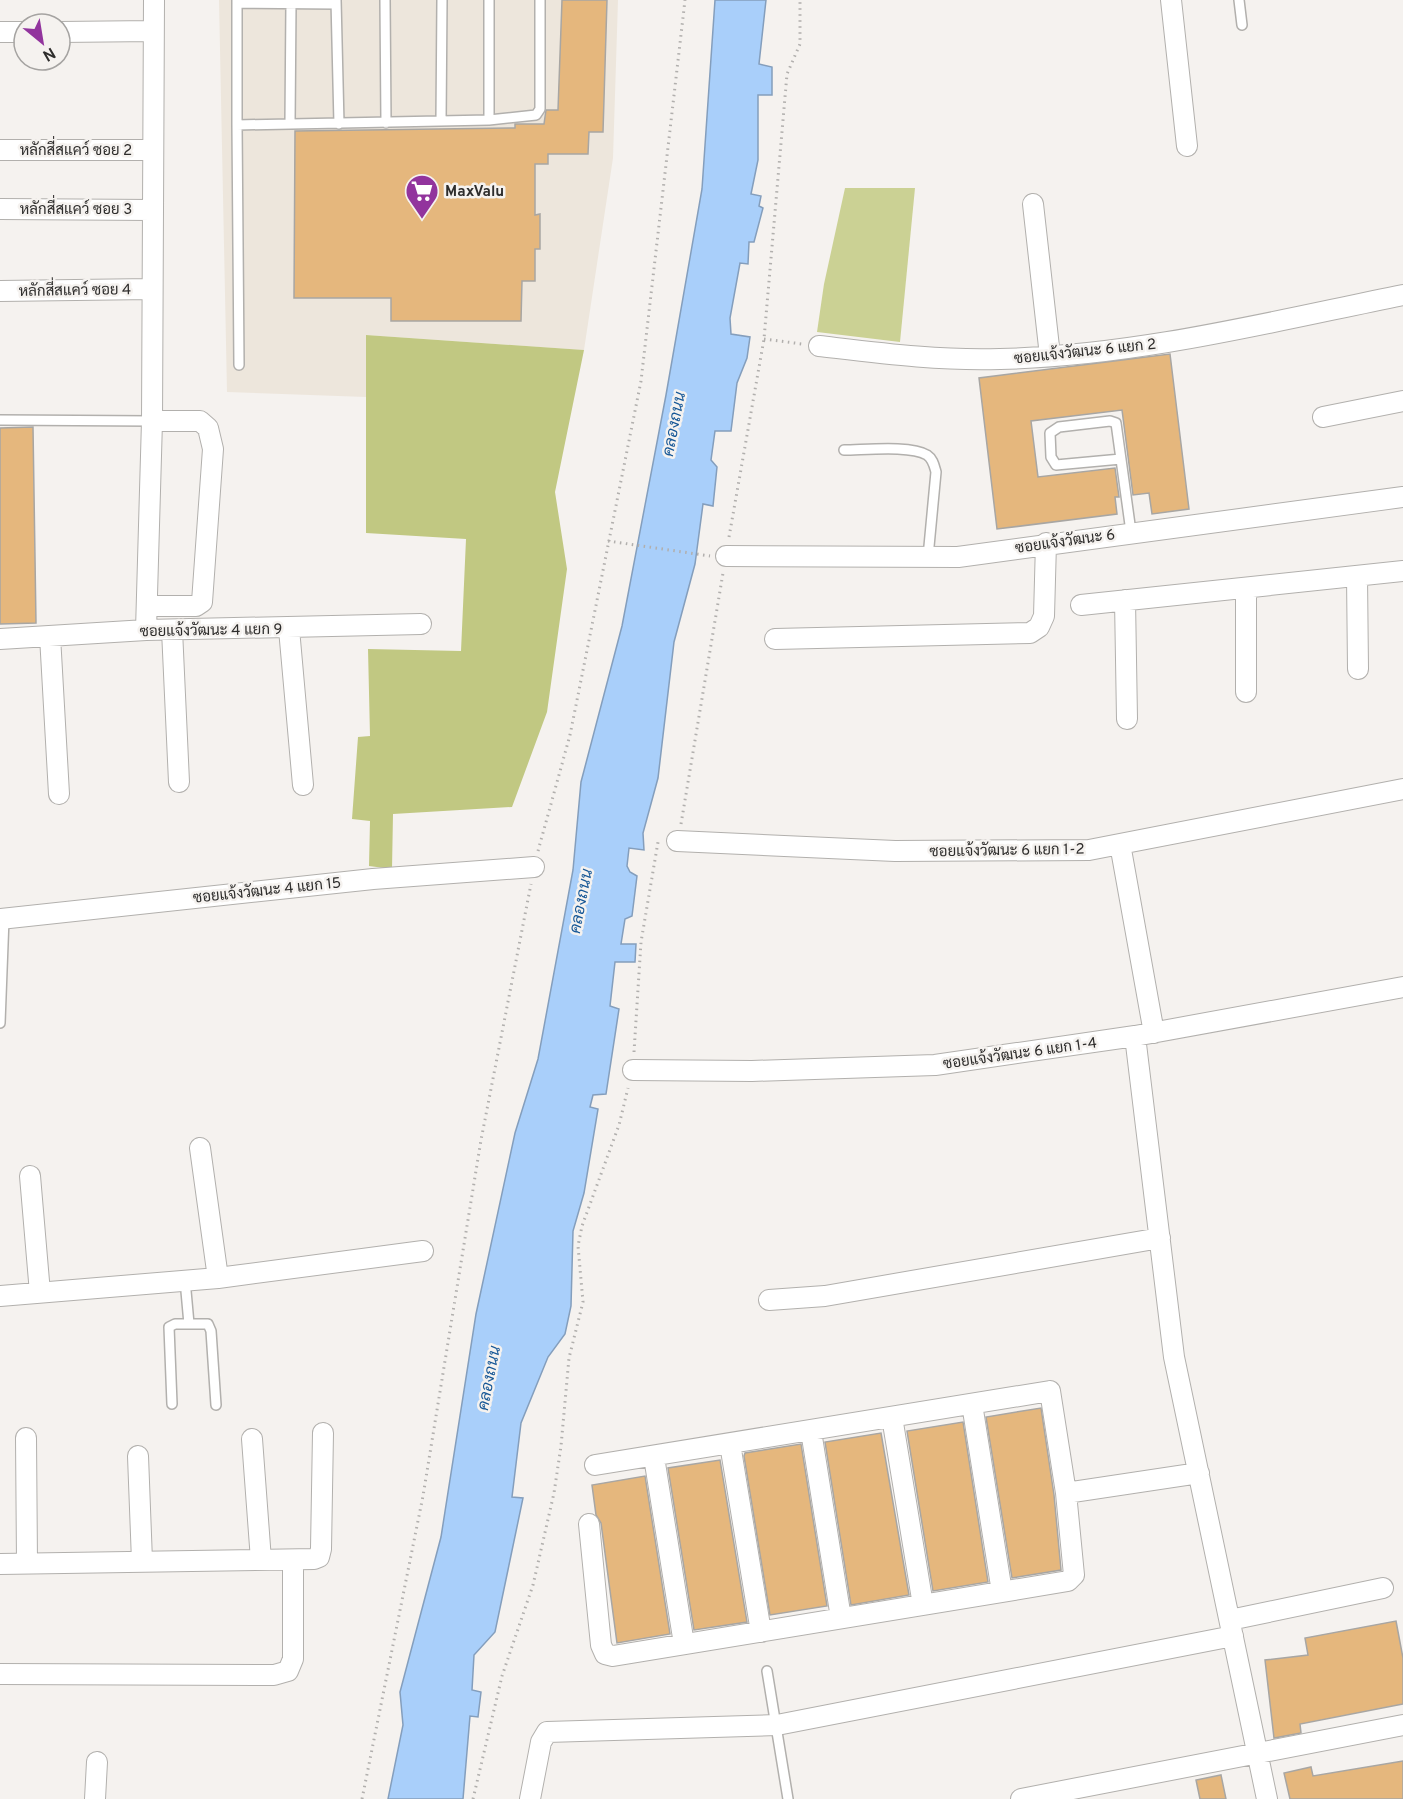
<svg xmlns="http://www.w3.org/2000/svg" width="1403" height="1799" viewBox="0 0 1403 1799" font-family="Overpass,Sarabun,sans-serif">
<rect width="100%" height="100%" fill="#f5f2ef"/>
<path fill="#ede6dc" d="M219 0H618L613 158 584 350 366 335V397L227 392Z"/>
<path fill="#cbd194" d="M845 188H915L900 342 817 332 824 284Z"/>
<path fill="#c1c882" d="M366 335 584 350 555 492 567 569 547 712 512 807 393 814 392 869 369 866 370 821 352 819 358 737 370 736 368 649 461 651 466 539 366 533Z"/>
<path fill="#a9cffa" stroke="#849ebc" stroke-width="1.5" d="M715 0H766L759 64 772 67V95H758V160L751 194 761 196 759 206 763 208 754 242H749L748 264 740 263 730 318 731 334 750 337 747 358 737 383 731 431H715L711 460 717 467 713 506 703 504 695 564 674 642 658 778 643 833 644 850 629 848 627 866 630 872 637 876 632 916 625 919 621 944H636L635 962H615L610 1006 619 1009 606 1094 593 1095 590 1107 598 1109 584 1193 573 1231 571 1306 565 1334 548 1357 521 1423 512 1497 523 1498 495 1632 474 1655 472 1690 481 1692 478 1717 470 1716 463 1799H388L403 1725 400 1692 441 1537 476 1314 515 1133 538 1059 573 870 581 782 622 626 666 395 702 189Z"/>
<path fill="#e5b77d" stroke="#a8a6a3" stroke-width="1.5" d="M562 0H607L603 132H589L588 154H548V164H535V215L540 214V249H535V281H522L521 321H391V298H294L295 131 515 128V124H544L546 110H558Z
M1170 354 1189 509 1152 514 1149 493 1133 495 1122 410 1031 421 1038 477 1115 468 1119 497H1115L1117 514 997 529 979 378Z
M33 427 36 623 0 624V428Z
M1041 1408 1054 1495 1061 1570 1012 1578 986 1417Z
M963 1422 988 1582 933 1591 907 1431Z
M881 1433 909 1595 851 1605 825 1442Z
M801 1444 827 1606 770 1615 744 1456 745 1453Z
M720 1460 747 1622 694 1630 668 1468Z
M645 1476 670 1634 617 1643 601 1523 596 1515 592 1485Z
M1396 1621 1403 1658V1704L1300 1724 1301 1733 1274 1738 1265 1660 1308 1655 1305 1638Z
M1403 1761V1799H1290L1284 1773 1311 1767 1313 1776Z
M1221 1775 1226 1799H1200L1196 1780Z"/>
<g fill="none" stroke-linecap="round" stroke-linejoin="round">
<g stroke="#b2b0ad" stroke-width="12">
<path id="lane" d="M237 0V125L489 120 536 115 540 109V0
M336 0 339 124
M385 0 386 123
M489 0V120
M1239 0 1242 25
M237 3 336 4
M441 121 442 0
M290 123 291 3
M237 125 239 365
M0 420 152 421
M844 450C864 450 911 445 927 455 933 459 934 465 936 472L928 557
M1121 459 1056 465 1051 457 1050 433 1059 427 1110 421 1116 423 1131 532
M0 1023 4 918
M185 1280 189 1324
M172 1404 169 1327 175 1324H208L211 1331 216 1405
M767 1671 788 1799"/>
</g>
<g stroke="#b2b0ad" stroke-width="22">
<path id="street" d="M1171 0 1187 146
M0 32H24
M60 32 153 31
M0 150H152
M1033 204 1050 356
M0 209 152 210
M0 291 151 289
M819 346C879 353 939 361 1000 359 1136 356 1270 322 1403 295
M1323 417 1403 401
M726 556 958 557 1403 497
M1357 576 1358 669
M1246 588V692
M1125 600 1127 719
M1081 605 1403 571
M149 606H196L202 602 213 449 208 428 200 421H152
M289 629 303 785
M146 630 152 421 154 0
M172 630 179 782
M50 636 59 794
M0 639 146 630 421 624
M775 639 1030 633 1039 627 1044 616 1046 543
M677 841 895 851 1089 850 1403 789
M1120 844 1154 1033
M0 919 373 879 534 867
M1135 1036 1174 1357 1267 1799
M633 1070 752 1071 935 1065 1135 1036 1403 987
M200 1148 218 1278
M30 1176 40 1293
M0 1296 218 1278 423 1251
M769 1300 825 1296 1160 1238
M972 1404 1002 1592
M892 1417 923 1605
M811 1431 841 1618
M26 1438 27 1563
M252 1439 261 1560
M730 1444 761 1632
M138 1456 142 1561
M654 1457 684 1644
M1066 1493 1199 1473
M589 1524 601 1645 605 1654 613 1656 1068 1581 1074 1575 1066 1493 1050 1391 595 1465
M0 1564 314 1559 319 1557 321 1549 323 1433
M1230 1620 1383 1588
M0 1674 274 1675 288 1671 293 1659V1560
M95 1799 97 1762
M530 1799 541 1742 547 1732 777 1725 1233 1636
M1021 1799 1403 1725"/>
</g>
<path stroke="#b1afad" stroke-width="3" stroke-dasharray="1.5 4.5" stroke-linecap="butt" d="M764 339 802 344
M729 537 764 339 787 74 800 44V0
M608 541 710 556
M681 824 723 573
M538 851 570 735 641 381 685 0
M634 1052 641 942 658 842
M362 1799 423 1496 481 1140 531 884
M473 1799 502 1676 533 1585 554 1493 561 1446 569 1358 583 1302 578 1246 582 1226 619 1125 628 1088"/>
<use href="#lane" stroke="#fff" stroke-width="9"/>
<use href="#street" stroke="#fff" stroke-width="20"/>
</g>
<defs>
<g id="supermarket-pin" transform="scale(1.725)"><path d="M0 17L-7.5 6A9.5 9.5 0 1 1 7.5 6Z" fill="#92349d" stroke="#f5f2ef"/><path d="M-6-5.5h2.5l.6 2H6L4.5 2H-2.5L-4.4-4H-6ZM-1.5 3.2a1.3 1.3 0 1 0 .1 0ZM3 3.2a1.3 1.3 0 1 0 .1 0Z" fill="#fff"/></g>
</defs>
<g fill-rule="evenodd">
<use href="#supermarket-pin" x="422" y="191"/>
</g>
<g text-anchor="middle" stroke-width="5" stroke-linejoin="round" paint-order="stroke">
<g font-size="15" fill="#2e2d2c" stroke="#f5f2ef">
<text x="76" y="155">หลักสี่สแคว์ ซอย 2</text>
<text x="76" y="214">หลักสี่สแคว์ ซอย 3</text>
<text transform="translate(75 290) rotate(-1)" y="5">หลักสี่สแคว์ ซอย 4</text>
<text transform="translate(1085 351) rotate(-6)" y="5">ซอยแจ้งวัฒนะ 6 แยก 2</text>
<text transform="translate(1065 541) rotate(-8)" y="5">ซอยแจ้งวัฒนะ 6</text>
<text transform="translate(211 630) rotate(-1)" y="5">ซอยแจ้งวัฒนะ 4 แยก 9</text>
<text transform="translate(1007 850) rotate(-1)" y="5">ซอยแจ้งวัฒนะ 6 แยก 1-2</text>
<text transform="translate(267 890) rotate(-6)" y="5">ซอยแจ้งวัฒนะ 4 แยก 15</text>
<text transform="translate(1020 1053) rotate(-8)" y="5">ซอยแจ้งวัฒนะ 6 แยก 1-4</text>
</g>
<g font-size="15" font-weight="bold" fill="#2e2d2c" stroke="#f5f2ef" text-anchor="start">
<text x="445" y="196">MaxValu</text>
</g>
<g font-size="16" font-style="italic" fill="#165796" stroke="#f5f2ef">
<text transform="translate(673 424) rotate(-79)" y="6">คลองถนน</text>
<text transform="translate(580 901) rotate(-79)" y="6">คลองถนน</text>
<text transform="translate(488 1378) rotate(-79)" y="6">คลองถนน</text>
</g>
</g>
<g transform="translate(42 42) rotate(150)"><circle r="28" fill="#f5f2ef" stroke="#a5a3a1" stroke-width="1.5"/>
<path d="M0-4.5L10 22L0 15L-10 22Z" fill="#92349d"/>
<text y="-9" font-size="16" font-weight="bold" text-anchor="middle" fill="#2e2d2c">N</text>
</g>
</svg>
